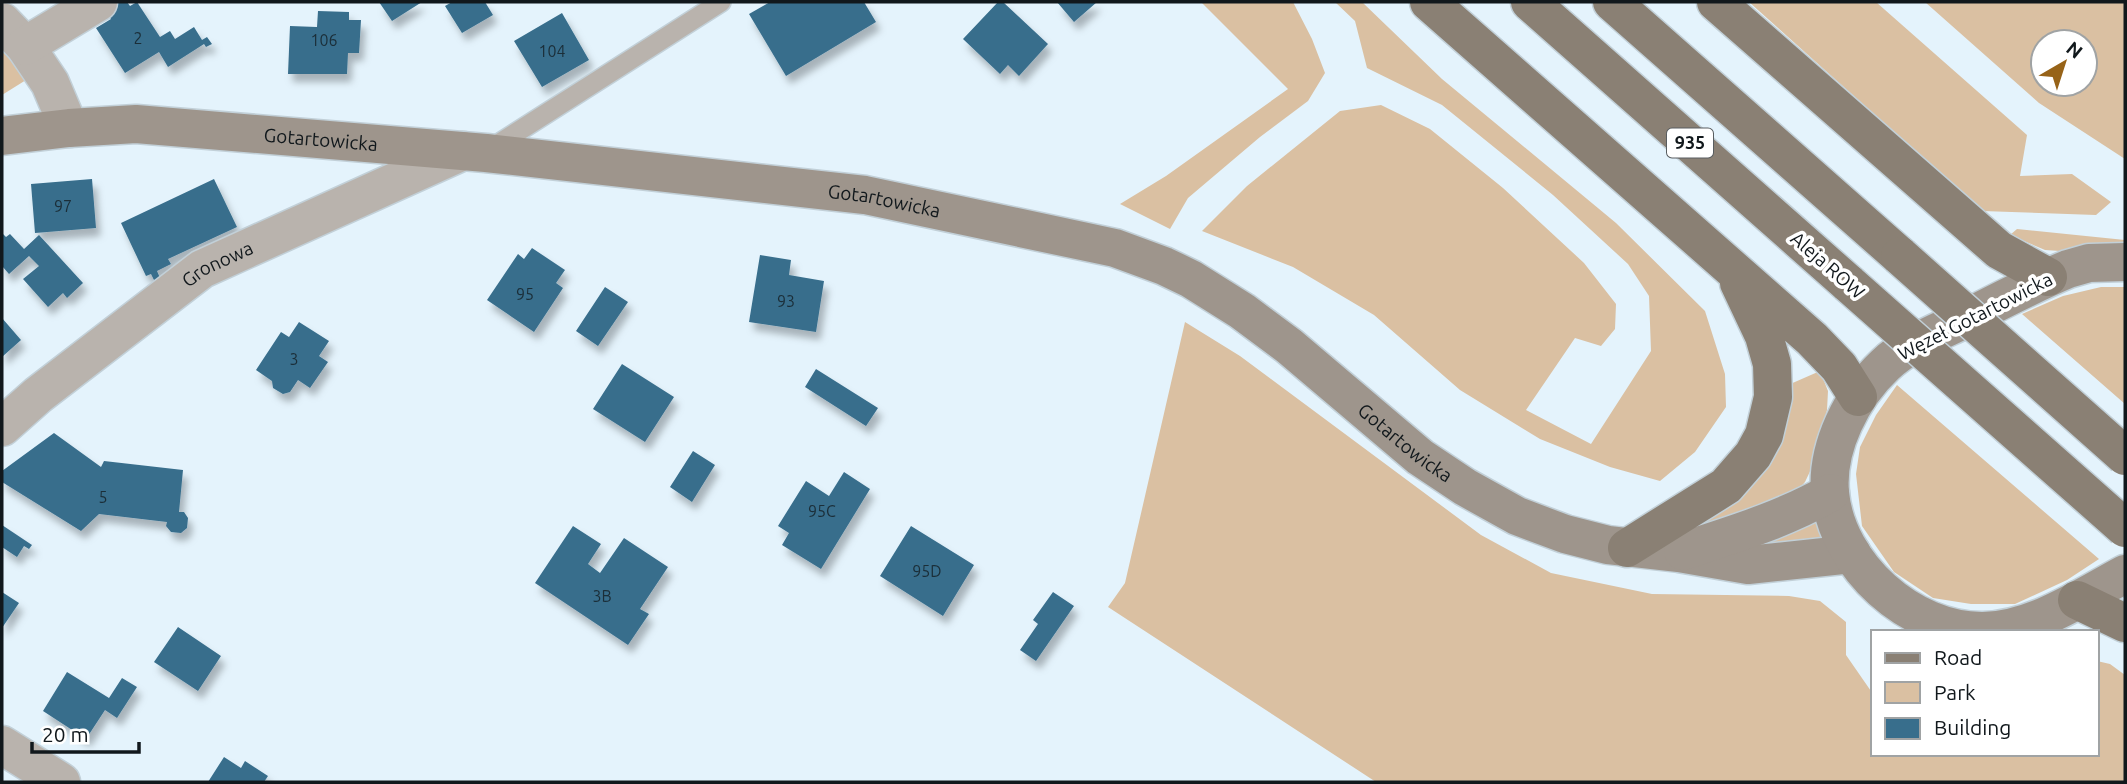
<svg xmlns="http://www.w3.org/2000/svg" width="2127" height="784" viewBox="0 0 2127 784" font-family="Ubuntu,sans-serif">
<defs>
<filter id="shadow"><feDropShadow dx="4.5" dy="8" stdDeviation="3.5" flood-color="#0004"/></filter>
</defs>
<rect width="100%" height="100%" fill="#e4f3fc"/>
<path fill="#dac0a2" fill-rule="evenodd" d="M1201 2H1293L1312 39 1325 73 1308 101 1260 137 1188 198 1170 229 1120 204 1166 176 1288 89Z
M1335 2H1362L1442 79 1616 223 1705 311 1725 374 1726 407 1695 452 1660 481 1610 467 1540 439 1460 390 1374 315 1293 267 1202 231 1247 186 1340 111 1381 105 1430 129 1503 188 1584 263 1616 304 1615 329 1601 346 1575 338 1526 410 1591 444 1651 351 1649 296 1628 264 1553 195 1442 105 1367 68 1355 21Z
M1749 2H1876L2027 135 2020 176 2072 174 2111 202 2096 215 1982 211Z
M1925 2H2125V159L2039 103ZM2085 42V84H2043V42Z
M2 49 26 80 2 95Z
M2017 229 2125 240V243L2083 246 2060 251 2045 250 2010 235Z
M2101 287H2125V404L2022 314 2063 296Z
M1185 322 1240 356 1481 535 1551 573 1652 594 1789 596 1820 601 1846 622V655L1873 694V754H2097V661L2110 664 2125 675V782H1376L1108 607 1125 583Z
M1820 371 1828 391 1827 410 1814 463 1805 482 1787 503 1725 522 1692 524 1788 385Z
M1897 385 2099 559 2067 580 2015 604H1971L1933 598 1894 572 1862 526 1856 474 1860 447 1876 415Z
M1816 521 1823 542 1746 546Z"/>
<path fill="#386e8c" filter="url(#shadow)" d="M119 2H127L130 6 137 2 160 37 170 31 175 39 194 27 202 40 207 37 212 44 206 47 204 44 168 67 159 52 125 73 96 28 111 19 105 10Z
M379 2H422L392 21Z
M452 2H485L493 15 462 33 445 6Z
M770 2H864L876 22 786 76 749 14Z
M998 2H1003L1048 44 1019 76 1008 65 1000 74 963 39Z
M1057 2H1097L1074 22Z
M318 11 349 12V20H361L359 53H348L347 74H288L290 26 317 27Z
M562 13 589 60 542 87 514 41Z
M92 179 96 228 35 233 31 184Z
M214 179 237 227 168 259 171 264 157 271 160 278 154 280 151 274 146 276 121 223Z
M2 233 6 237 10 234 24 249 39 235 83 283 67 298 63 293 48 307 23 279 39 266 29 256 9 274 2 266Z
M532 248 565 270 556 283 563 288 534 332 487 300 518 254 524 259Z
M760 255 791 260 789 275 824 281 816 332 749 322Z
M605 287 628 302 598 346 576 331Z
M2 318 21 340 2 357Z
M299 322 329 341 319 356 328 362 310 388 298 380 290 392 283 394 273 388 272 381 256 370 281 332 289 337Z
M622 364 674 397 645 442 593 409Z
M816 369 878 408 866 426 805 387Z
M54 433 101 467 104 461 183 470 179 512H184L188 518 187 528 181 533 171 532 166 526 167 522 99 514 81 531 2 482V471Z
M693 451 715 465 692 502 670 487Z
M844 472 870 489 821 569 782 545 789 533 778 526 806 481 829 496Z
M2 525 32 545 29 549 24 546 17 557 2 547Z
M573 526 601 544 588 564 600 573 624 538 668 567 640 609 649 614 628 645 535 583Z
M911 526 974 565 943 616 880 576Z
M2 592 19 603 2 628Z
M1053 592 1074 606 1036 661 1020 650 1038 624 1033 620Z
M178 627 221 656 198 691 154 662Z
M67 672 109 698 122 678 137 687 117 718 105 710 86 739 43 711Z
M224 757 241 768 245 761 268 776 264 782H208Z"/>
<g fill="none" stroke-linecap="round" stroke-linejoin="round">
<g stroke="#c2d0d8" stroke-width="22">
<path id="lane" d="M489 150 721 2"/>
</g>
<g stroke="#c2d0d8" stroke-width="41">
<g id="street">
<path d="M2 22 25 46 50 83 69 128"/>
<path d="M25 46 98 2"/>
<path id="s1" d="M2 427 38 395 202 269 463 151"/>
<path d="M2 745 61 782"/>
</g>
</g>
<g stroke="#c2d0d8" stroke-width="41">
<g id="secondary">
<path id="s2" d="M2 136 69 128 136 124 486 153 865 195 1115 248 1164 266 1191 279 1242 311 1289 346 1420 457 1465 487 1517 516 1565 534 1608 545 1679 553 1748 565 1852 554"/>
<path d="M2125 262 2089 263 2068 269C2032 284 1998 302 1963 320 1936 333 1907 344 1885 365 1852 396 1826 447 1830 493 1837 566 1911 632 1983 631 2034 630 2082 597 2125 574"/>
<path d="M1683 551C1735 534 1782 520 1830 493"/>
</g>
</g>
<g stroke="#c2d0d8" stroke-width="41">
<path id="primary" d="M1429 2 1812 339 1839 367 1858 397
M1530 2 1849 284
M1612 2 1900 256
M1716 2 1999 250 2048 277
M1627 548 1726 486 1753 455 1764 435 1773 397 1772 364 1764 336 1739 283
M2077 600 2125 623"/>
</g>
<use href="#lane" stroke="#b9b3ad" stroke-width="19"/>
<use href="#street" stroke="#b9b3ad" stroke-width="38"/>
<use href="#secondary" stroke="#9e958c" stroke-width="38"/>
<use href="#primary" stroke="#8a8074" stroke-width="38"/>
<g stroke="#c2d0d8" stroke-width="41" stroke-linecap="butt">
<path id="primary-bridge" d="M1900 256 2125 456
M1849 284 2125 528"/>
</g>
<use href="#primary-bridge" stroke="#8a8074" stroke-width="38"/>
</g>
<g text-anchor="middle" stroke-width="7" stroke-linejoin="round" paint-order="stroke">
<g font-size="16" fill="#1b2e38">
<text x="138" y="44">2</text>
<text x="324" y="46">106</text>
<text x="552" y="57">104</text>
<text x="63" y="212">97</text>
<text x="525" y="300">95</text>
<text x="786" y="307">93</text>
<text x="294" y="365">3</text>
<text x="103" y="503">5</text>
<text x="822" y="517">95C</text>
<text x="927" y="577">95D</text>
<text x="602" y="602">3B</text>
</g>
<rect fill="#fff" stroke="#585d60" stroke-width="2" x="1667" y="128.5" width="46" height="29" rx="5"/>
<g font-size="18" font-weight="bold" fill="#11181c">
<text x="1690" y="149">935</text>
</g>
<g font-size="19" fill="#11181c" stroke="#fff">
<text dy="7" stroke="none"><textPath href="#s2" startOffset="320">Gotartowicka</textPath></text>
<text dy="7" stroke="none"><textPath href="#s2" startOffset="887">Gotartowicka</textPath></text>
<text transform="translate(1828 265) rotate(41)" y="7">Aleja ROW</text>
<text dy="7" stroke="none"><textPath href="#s1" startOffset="271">Gronowa</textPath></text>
<text transform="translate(1975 316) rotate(-27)" y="7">Węzeł Gotartowicka</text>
<text dy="7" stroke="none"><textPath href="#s2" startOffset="1475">Gotartowicka</textPath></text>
</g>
</g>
<rect width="2127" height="784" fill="none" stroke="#11181c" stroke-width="7"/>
<rect x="1871" y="630" width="228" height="126" fill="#ffffff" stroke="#a0a3a4" stroke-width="2"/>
<rect x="1885" y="653" width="35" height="10" fill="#8a8074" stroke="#a0a3a4" stroke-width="2"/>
<text x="1934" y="665" font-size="21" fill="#11181c">Road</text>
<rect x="1885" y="682" width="35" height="21" fill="#dac0a2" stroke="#a0a3a4" stroke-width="2"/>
<text x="1934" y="700" font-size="21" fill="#11181c">Park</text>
<rect x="1885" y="718" width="35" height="21" fill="#386e8c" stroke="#a0a3a4" stroke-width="2"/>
<text x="1934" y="735" font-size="21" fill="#11181c">Building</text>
<g transform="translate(2064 63) rotate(39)"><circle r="33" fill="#ffffff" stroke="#a0a3a4" stroke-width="2"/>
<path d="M0-5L12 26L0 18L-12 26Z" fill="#976318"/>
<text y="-10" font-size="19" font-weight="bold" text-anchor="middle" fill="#11181c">N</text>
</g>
<path d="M32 742v10h107v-10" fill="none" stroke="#11181c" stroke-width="3.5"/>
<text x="42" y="742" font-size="21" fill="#11181c" stroke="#ffffff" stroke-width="5" paint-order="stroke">20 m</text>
</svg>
